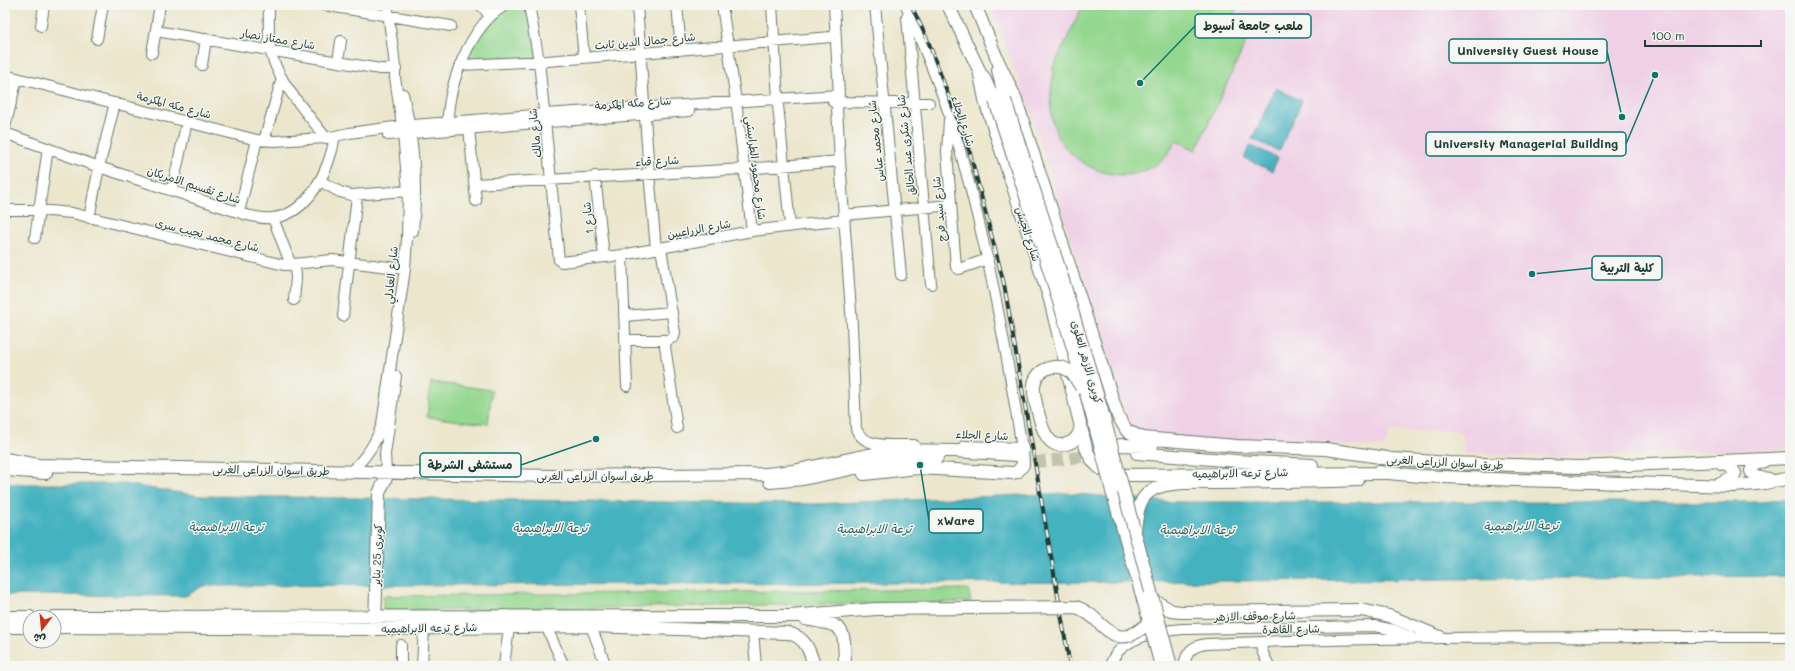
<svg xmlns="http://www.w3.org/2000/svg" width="1795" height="671" viewBox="0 0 1795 671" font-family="Mali,'Playpen Sans Arabic',sans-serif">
<rect width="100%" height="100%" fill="#f6f6f2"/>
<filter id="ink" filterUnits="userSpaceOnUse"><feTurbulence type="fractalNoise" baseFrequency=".025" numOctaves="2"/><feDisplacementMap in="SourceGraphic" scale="8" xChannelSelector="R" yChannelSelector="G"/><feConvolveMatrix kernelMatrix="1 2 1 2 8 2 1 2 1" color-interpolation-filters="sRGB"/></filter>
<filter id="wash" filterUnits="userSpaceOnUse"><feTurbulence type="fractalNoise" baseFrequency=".012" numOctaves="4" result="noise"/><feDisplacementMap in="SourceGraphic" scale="16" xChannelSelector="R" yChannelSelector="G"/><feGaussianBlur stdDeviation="0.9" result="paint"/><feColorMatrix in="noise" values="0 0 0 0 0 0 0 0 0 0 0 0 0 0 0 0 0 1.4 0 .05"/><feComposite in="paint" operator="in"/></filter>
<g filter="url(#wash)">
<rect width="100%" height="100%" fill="#ebe6cc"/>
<path fill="#efd0e6" d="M990 5H1790V449L1539 456 1463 453V437L1458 431H1393L1388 434 1385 447 1315 443 1223 441 1146 435 1130 426 1123 412 1101 334 1028 105Z"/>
<path fill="#94d78f" stroke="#5a8a62" d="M507 5H528L538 60 462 64 471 45Z
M1083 5H1235V12L1229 27 1249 36 1196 150 1176 141C1169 154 1160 164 1146 170 1114 185 1069 164 1056 132 1048 112 1050 92 1054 72L1052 70Z
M431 382 492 390 488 424 427 417Z
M968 589 971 602 383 611V596Z"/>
<path fill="#44b2c0" stroke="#32787a" d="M1276 88 1302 101 1279 151 1252 139Z
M1250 145 1278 158 1272 171 1244 158Z
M5 484H123L201 496 814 504 1067 493 1171 502H1760L1790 499V576L1123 582 203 586 186 596 5 595Z"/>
</g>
<g filter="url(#ink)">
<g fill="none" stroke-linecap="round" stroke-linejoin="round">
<path stroke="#c2c4ae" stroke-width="12" stroke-dasharray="12 6" stroke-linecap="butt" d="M1016 463H1028L1098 455"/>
<g stroke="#667869" stroke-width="12">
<path id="minor" d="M269 5C269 19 268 34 270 49 277 82 306 111 326 138
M323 5 451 26
M481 5 490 16
M529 5 539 61 559 260 561 262 622 255 752 231 844 220
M579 5 584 58
M637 5 649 173 656 249
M677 5 681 50
M722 5 736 102
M772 5 778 99
M834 5 839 95 837 109 840 161 852 325 856 429C865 450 895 444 914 445
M875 5 901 275
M906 5C921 42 938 79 950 117 984 225 1004 336 1022 448L964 446
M907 17 931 284
M41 26 44 5
M156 31 380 69H396
M97 39 103 5
M152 53 160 5
M338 62 341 41
M202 65 206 39
M461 65 547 61 831 37
M5 75 257 140 274 141 326 138 349 133 402 126 545 114 839 95
M403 94C414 140 418 184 413 231
M833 102 929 103
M778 105 790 226
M737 108 752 231
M949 120 947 152 956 267 959 269 988 259
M5 127 17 78
M469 128 476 201
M448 129C445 90 470 24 506 5
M5 133 99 167 247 215C255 217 263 219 272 218 309 215 330 168 335 136
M388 135 689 111
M264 141 282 78
M595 176 604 257
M320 181 340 192 351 195 408 191
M475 184 744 169 840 161
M172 190 187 121
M5 210H38L72 213 284 265 332 260 405 269
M239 212 257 140
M844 215 951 205
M89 218 99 167 115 103
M273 218 291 265
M35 238 48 148
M661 248 675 333 674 337 666 341 665 346 677 428
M622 255 627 386
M294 300 296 278 295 264
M343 316 357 196
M624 316 672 312
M625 340H668
M350 472C365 459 376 443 382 424L405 269 407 238 408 191 403 133 395 77C396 53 388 29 388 5
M386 472 385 454 396 376
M546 626 564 666
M591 626 606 666
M753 632 756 666
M1260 642 1263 653 1269 666
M401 666V645
M422 666 424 629
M504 666 509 627
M1110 666C1118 638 1158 631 1183 629L1375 626 1394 630 1411 637
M1184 666C1186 652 1192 646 1206 644 1400 636 1595 637 1790 637"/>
</g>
<g stroke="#667869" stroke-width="14">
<path id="major" d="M948 5 979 70 986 104 1050 300 1086 448C1092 464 1101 472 1118 475L1385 473
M975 5 998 61 1015 97 1118 416 1127 431 1143 438 1237 446 1326 449 1387 458
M998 70 1005 100
M983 76 995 101
M1036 404C1040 419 1045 454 1069 443 1077 440 1080 433 1081 425
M1102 447 1123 445 1152 446
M1137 453 1236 461 1312 465
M1380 458 1449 463 1580 467 1790 458
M5 459 38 465 552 476 766 474 793 471 868 455 902 450 954 451 1016 455
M1764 461 1754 465 1751 471 1752 473 1756 477 1769 479
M5 470 46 473
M1378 472 1420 476 1516 480 1734 486 1765 483 1790 478
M864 474 917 468 1013 473 1017 472 1023 465 1022 448
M770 482 803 479 894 460 937 458
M1720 484 1733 478 1735 473 1730 466 1721 464
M1112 491 1143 599
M1135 532C1137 515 1137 498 1154 489 1170 481 1202 483 1220 483 1266 482 1312 482 1358 480
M1152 599 1172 611 1181 612 1361 610 1389 616 1440 637
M5 617H30
M54 617 790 616 876 609
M805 619C846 626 844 625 845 666
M375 624 379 493 386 478V472
M5 627H30
M54 627 375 629 591 626 788 633C805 637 810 650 814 666"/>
</g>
<use href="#minor" stroke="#fff" stroke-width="10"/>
<use href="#major" stroke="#fff" stroke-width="12"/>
<g stroke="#1f3d34" stroke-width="4">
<path id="rail" d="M911 5 928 41 970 153 1004 284 1070 666"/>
</g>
<use href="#rail" stroke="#f6f6f2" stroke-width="2.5" stroke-dasharray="8" stroke-linecap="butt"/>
<g stroke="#667869" stroke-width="14" stroke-linecap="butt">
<path id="major-bridge" d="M1005 100 1062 277 1102 411 1171 666
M995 101C1037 230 1079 359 1112 491
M1036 404C1035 398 1033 391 1034 385 1036 370 1054 362 1068 370 1074 374 1077 381 1081 387
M1143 599 1161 666
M876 609 1076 607C1104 615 1112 659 1149 622"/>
</g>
<use href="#major-bridge" stroke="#fff" stroke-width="12"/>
</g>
</g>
<g text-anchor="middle" stroke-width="3" stroke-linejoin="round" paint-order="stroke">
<g font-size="11" fill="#1f3d34" stroke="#f6f6f2">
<text transform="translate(278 39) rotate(10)" y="4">شارع ممتاز نصار</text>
<text transform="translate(645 41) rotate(-5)" y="4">شارع جمال الدين ثابت</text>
<text transform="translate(633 103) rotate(-4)" y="4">شارع مكه المكرمة</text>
<text transform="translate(174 105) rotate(15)" y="4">شارع مكه المكرمة</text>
<text transform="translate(963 121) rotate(72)" y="4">شارع الجلاء</text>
<text transform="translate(535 133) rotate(-96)" y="4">شارع مالك</text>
<text transform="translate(876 141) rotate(-96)" y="4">شارع محمد عباس</text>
<text transform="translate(906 145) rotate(-96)" y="4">شارع شكرى عبد الخالق</text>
<text transform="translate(657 161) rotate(-3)" y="4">شارع قباء</text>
<text transform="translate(756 168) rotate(83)" y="4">شارع محمود الطرابيشي</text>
<text transform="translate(194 185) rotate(18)" y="4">شارع تقسيم الامريكان</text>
<text transform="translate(939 209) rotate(-95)" y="4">شارع سيد فرج</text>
<text transform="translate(588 218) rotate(-96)" y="4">شارع 1</text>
<text transform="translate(699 229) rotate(-10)" y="4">شارع الزراعيين</text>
<text transform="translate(1028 234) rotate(72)" y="4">شارع الجيش</text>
<text transform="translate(207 235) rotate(14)" y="4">شارع محمد نجيب سرى</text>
<text transform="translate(391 275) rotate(-84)" y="4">شارع العادلي</text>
<text transform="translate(1087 362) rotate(74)" y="4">كوبرى الازهر العلوى</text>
<text transform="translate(982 435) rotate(2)" y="4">شارع الجلاء</text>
<text transform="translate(1445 462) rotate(3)" y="4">طريق اسوان الزراعى الغربى</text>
<text transform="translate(271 470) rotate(1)" y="4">طريق اسوان الزراعى الغربى</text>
<text transform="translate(1240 473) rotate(-1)" y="4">شارع ترعه الابراهيميه</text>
<text x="595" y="480">طريق اسوان الزراعى الغربى</text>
<text transform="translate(377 555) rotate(-88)" y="4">كوبرى 25 يناير</text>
<text transform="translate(1255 616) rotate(-1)" y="4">شارع موقف الازهر</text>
<text transform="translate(429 628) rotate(-1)" y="4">شارع ترعه الابراهيميه</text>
<text transform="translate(1291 629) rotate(-1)" y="4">شارع القاهرة</text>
</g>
<g font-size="12" font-style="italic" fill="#2a605e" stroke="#f6f6f2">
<text transform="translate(1521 526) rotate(-1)" y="4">ترعة الابراهيمية</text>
<text x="226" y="531">ترعة الابراهيمية</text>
<text x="550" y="532">ترعة الابراهيمية</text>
<text x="874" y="533">ترعة الابراهيمية</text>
<text x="1197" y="534">ترعة الابراهيمية</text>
</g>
</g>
<path fill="none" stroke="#0f766e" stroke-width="1.5" d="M1140 83L1195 26M1622 117L1607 51M1655 75L1626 144M1532 274L1592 268M596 439L521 465M920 465L929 521"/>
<g fill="#0f766e" stroke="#f6f6f2" stroke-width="1.5">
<circle cx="1140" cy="83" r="4"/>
<circle cx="1622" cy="117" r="4"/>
<circle cx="1655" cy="75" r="4"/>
<circle cx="1532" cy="274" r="4"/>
<circle cx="596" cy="439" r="4"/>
<circle cx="920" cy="465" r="4"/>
</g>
<g fill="#f6f6f2" stroke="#0f766e" stroke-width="1.5">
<rect x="1195" y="14" width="116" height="24" rx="4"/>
<rect x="1449" y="39" width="158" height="24" rx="4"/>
<rect x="1426" y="132" width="200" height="24" rx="4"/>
<rect x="1592" y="256" width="70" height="24" rx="4"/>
<rect x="420" y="453" width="101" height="24" rx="4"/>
<rect x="929" y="509" width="54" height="24" rx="4"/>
</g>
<g font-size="12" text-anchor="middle" font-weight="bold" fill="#1f3d34">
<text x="1253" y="30">ملعب جامعة أسيوط</text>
<text x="1528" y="55">University Guest House</text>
<text x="1526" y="148">University Managerial Building</text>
<text x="1627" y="272">كلية التربية</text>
<text x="470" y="469">مستشفى الشرطة</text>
<text x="956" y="525">xWare</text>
</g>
<rect width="1795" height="671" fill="none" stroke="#f6f6f2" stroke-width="20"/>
<g transform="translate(42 629) rotate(196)"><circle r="19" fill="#f6f6f2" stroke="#a0aca6"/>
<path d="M0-3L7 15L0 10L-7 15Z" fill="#c8321e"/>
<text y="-6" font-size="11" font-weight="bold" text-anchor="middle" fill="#1f3d34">ش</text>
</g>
<path d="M1645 40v6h116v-6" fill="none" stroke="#1f3d34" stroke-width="2"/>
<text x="1651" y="40" font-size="12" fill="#1f3d34" stroke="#f6f6f2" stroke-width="3" paint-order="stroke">100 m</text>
</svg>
